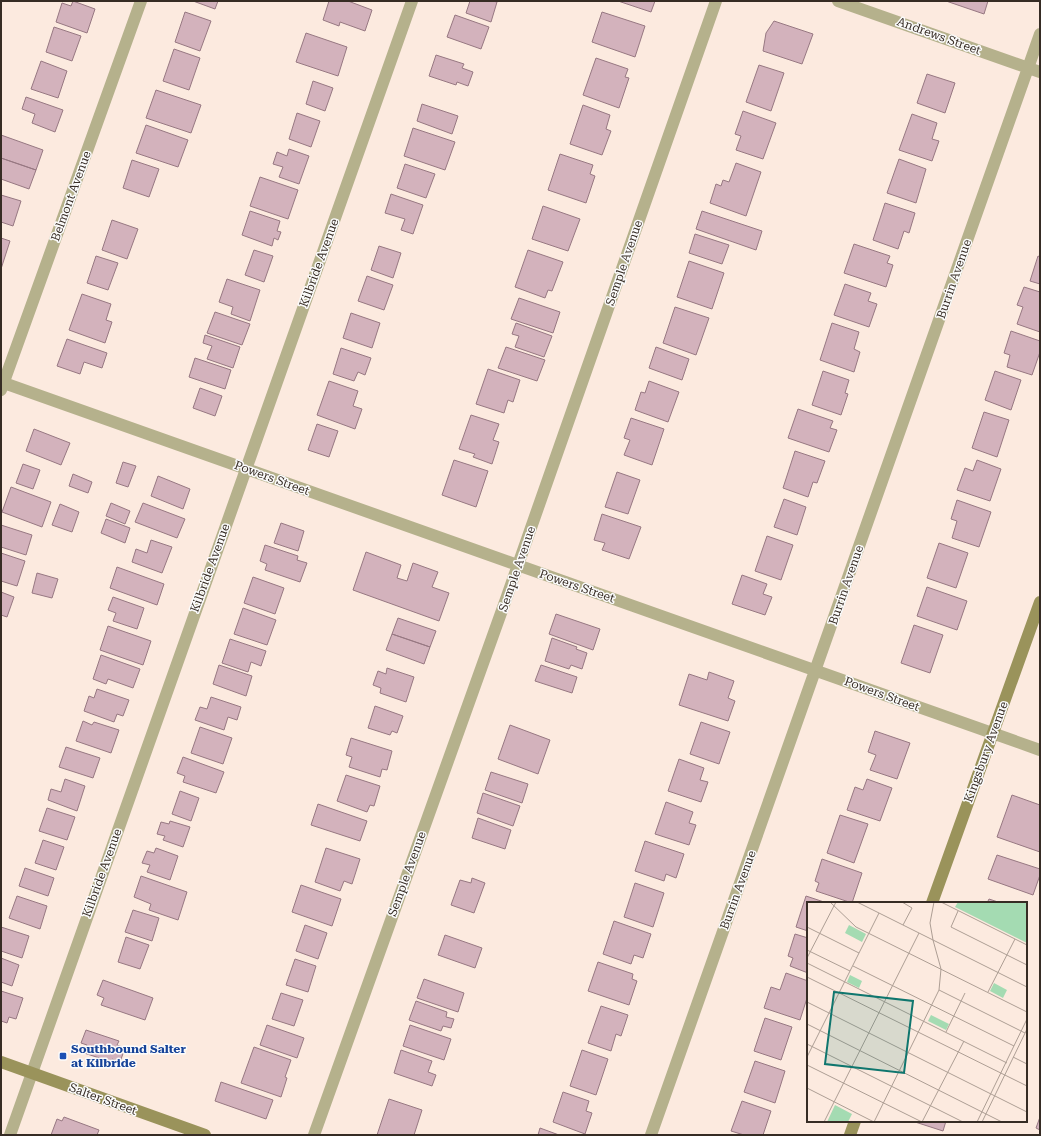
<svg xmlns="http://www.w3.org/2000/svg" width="1041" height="1136" viewBox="0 0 1041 1136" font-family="'Roboto Serif',serif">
<rect width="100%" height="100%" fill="#fceadf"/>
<path fill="#d3b2bc" stroke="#977882" d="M73 1 95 9 87 33 56 22 62 3 71 6Z
M193 1H218L215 9Z
M329 1H348L372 10 365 31 340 22 339 26 323 20Z
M470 1H493L497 2 491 22 466 13Z
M618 1H655L651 12Z
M946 1H988L984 14Z
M185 12 211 21 200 51 175 42Z
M602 12 645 26 635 57 592 42Z
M455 15 489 27 481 49 447 37Z
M774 21 813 34 802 64 763 51 766 33Z
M54 27 81 36 72 61 46 52Z
M306 33 347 47 338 76 296 62Z
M174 49 200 58 189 90 163 81Z
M436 55 464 64 462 68 473 72 468 86 457 82 456 85 429 76Z
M596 58 628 69 625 77 629 78 619 108 583 95Z
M41 61 67 71 58 98 31 89Z
M759 65 784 73 771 111 746 102Z
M927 74 955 83 945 113 917 103Z
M313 81 333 88 325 111 306 104Z
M156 90 201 105 191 133 146 118Z
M26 97 63 110 55 132 32 123 35 114 22 109Z
M422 104 458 116 452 134 417 121Z
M583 105 610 115 606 129 611 131 602 155 570 144Z
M743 111 776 123 763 159 736 150 741 136 735 134Z
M297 113 320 121 311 147 289 139Z
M912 114 937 123 932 139 939 141 932 161 899 150Z
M146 125 188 140 178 167 136 153Z
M413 128 455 142 445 170 404 156Z
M1 135 43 150 36 170 1 158Z
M289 149 309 156 299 184 279 177 283 167 273 164 277 152 287 156Z
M560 154 593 165 590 174 595 176 586 203 548 190Z
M1 158 36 170 29 189 1 179Z
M899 159 926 169 916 203 887 193Z
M132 160 159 169 149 197 123 188Z
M736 163 761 172 746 216 710 203 716 184 721 186 723 180 729 182Z
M405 164 435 174 426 198 397 188Z
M260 177 298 190 288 219 250 206Z
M391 194 423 205 413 234 401 230 405 219 385 213Z
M1 195 21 201 13 226 1 222Z
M885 203 915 213 909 233 904 231 898 249 873 240Z
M543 206 580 219 568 251 532 239Z
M250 211 280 221 277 231 281 232 278 240 274 238 272 246 242 235Z
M702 211 762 231 756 250 696 229Z
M112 220 138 229 127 259 102 250Z
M695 234 729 245 722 264 689 253Z
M1 238 10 241 1 269Z
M854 244 890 256 887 263 893 265 886 287 844 273Z
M379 246 401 253 393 278 371 270Z
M254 250 273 256 264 282 245 275Z
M528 250 563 262 552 291 548 290 545 298 515 287Z
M96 256 118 263 108 290 87 283Z
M1038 256 1040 257V284L1030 281Z
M689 261 724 273 712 309 677 297Z
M367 276 393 285 384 310 358 301Z
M227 279 260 290 250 321 231 314 233 307 219 302Z
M845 284 871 293 868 301 877 304 869 327 834 315Z
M1024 287 1040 292V332L1017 324 1023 307 1017 305Z
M82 294 111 304 106 320 112 322 105 343 69 330Z
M519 298 560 312 553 333 511 319Z
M675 307 709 318 696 355 663 343Z
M215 312 250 324 242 345 207 333Z
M351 313 380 323 372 348 343 338Z
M516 323 552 336 544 357 515 347 519 336 512 334Z
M832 323 859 332 854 349 860 352 854 372 820 360Z
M1011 331 1040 341V352L1032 375 1007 367 1010 355 1004 353Z
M205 335 240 347 233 368 207 359 212 346 203 343Z
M67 339 107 353 102 368 84 362 80 374 57 366Z
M506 347 545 360 537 381 498 368Z
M656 347 689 359 682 380 649 368Z
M341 348 371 358 365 375 358 372 354 381 333 374Z
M195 358 231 370 225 389 189 377Z
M488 369 520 380 513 402 508 400 504 413 476 404Z
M823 371 849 380 845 393 848 394 841 415 812 405Z
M995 371 1021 380 1011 410 985 400Z
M329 381 358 391 353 406 362 409 355 429 317 415Z
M649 381 679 392 668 422 635 410 641 392 645 393Z
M200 388 222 396 215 416 193 408Z
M798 409 833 421 830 428 837 430 829 452 788 438Z
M984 412 1009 420 997 457 972 448Z
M471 415 499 424 493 440 499 442 492 464 473 457 475 454 459 449Z
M631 418 664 429 652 465 624 455 630 440 624 438Z
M317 424 338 431 329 457 308 450Z
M34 429 70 443 61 465 26 451Z
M795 451 825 461 817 483 813 482 808 497 783 488Z
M454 460 488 471 476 507 442 495Z
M977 460 1001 469 990 501 957 490 965 468 973 471Z
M123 462 136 466 128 487 116 483Z
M23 464 40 470 33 489 16 483Z
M617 472 640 480 628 514 605 507Z
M73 474 92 482 88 493 69 486Z
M158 476 190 489 183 509 151 496Z
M11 487 51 502 42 527 2 512Z
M784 499 806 507 797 535 774 527Z
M957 500 991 512 979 547 952 538 957 521 951 519Z
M111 503 130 511 125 524 106 516Z
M143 503 185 519 177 538 135 522Z
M60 504 79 512 72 532 52 525Z
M602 514 641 527 629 559 602 550 605 543 594 540Z
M106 519 130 528 125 543 101 533Z
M281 523 304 531 298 551 274 543Z
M1 525 32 535 26 555 1 547Z
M767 536 793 545 781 580 755 571Z
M151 540 172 547 162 573 132 562 136 549 147 553Z
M939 543 968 553 956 588 927 578Z
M265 545 298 556 297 560 307 563 300 582 265 570 267 564 260 561Z
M366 552 401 565 397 578 407 581 413 563 438 572 432 587 449 593 439 621 353 590Z
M1 553 25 561 17 586 1 581Z
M117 567 164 584 157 605 110 588Z
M37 573 58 579 52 598 32 593Z
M742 575 767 584 763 594 772 597 765 615 732 604Z
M253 577 284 588 275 614 244 603Z
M927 587 967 601 957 630 917 616Z
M1 592 14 597 7 617 1 615Z
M113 597 144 608 137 629 113 621 116 613 108 610Z
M243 608 276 620 267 645 234 634Z
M556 614 600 629 593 650 549 634Z
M398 618 436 631 430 647 392 634Z
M914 625 943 635 930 673 901 663Z
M108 626 151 641 143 665 100 650Z
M392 634 430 647 424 664 386 650Z
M552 638 577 647 576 649 587 653 582 669 571 665 569 669 545 661Z
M230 639 266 651 261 666 251 662 248 672 222 663Z
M101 655 140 669 133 688 108 679 106 684 93 679Z
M219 665 252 676 246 696 213 684Z
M541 665 577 677 572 693 535 681Z
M387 668 414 677 406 702 380 693 381 688 373 685 378 671 386 674Z
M709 672 734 681 728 698 735 701 728 721 679 705 689 674 707 680Z
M97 689 129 700 123 716 117 714 114 722 84 711 89 696 94 698Z
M211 697 241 707 237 720 228 717 224 730 195 720 200 707 207 709Z
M375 706 403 716 397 733 392 731 390 735 368 728Z
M83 721 92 725 94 722 119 730 111 753 76 741Z
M701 722 730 732 719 764 690 754Z
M510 725 550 740 538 774 498 759Z
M200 727 232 738 223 764 191 753Z
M875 731 910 743 897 779 870 770 876 755 868 752Z
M351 738 392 751 387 770 382 769 380 777 349 767 352 757 346 755Z
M66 747 100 758 93 778 59 767Z
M183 757 224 772 216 793 183 782 185 776 177 773Z
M679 759 704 768 700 780 708 782 701 802 668 791Z
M491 772 528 784 522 803 485 790Z
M346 775 380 786 374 806 370 805 367 812 337 801Z
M65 779 85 786 77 811 48 800 51 789 61 792Z
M867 779 892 788 880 821 847 810 855 787 863 790Z
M180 791 199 798 191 821 172 814Z
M483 793 520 806 513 826 477 813Z
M1012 795 1040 805V852L997 837Z
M666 802 693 812 689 823 696 825 689 845 655 834Z
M318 804 367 821 360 841 311 825Z
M47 808 75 817 67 840 39 831Z
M840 815 868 824 854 863 827 853Z
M478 818 511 830 505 849 472 838Z
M170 821 190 827 183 847 163 840 165 836 157 834 161 822 169 824Z
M43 840 64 847 56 870 35 863Z
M645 841 684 854 676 878 666 874 664 881 635 871Z
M156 848 178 856 170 880 147 872 150 865 142 863 147 851 154 853Z
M326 848 360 859 352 884 344 881 340 891 315 882Z
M997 855 1040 869V875L1033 895 988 879Z
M822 859 862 873 852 903 816 891 819 883 815 881Z
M25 868 54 878 48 896 19 886Z
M141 876 187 892 178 920 149 910 151 904 134 897Z
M472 878 485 883 474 913 451 905 460 880 471 883Z
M635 883 664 893 653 927 624 917Z
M301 885 341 899 332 926 292 912Z
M17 896 47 906 40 929 9 918Z
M806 896 827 903H808V931L796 927Z
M989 899 1001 903H987Z
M133 910 159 918 152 941 125 932Z
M614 921 651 934 643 958 634 955 631 964 603 954Z
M305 925 327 933 318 959 296 951Z
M1 927 29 936 22 958 1 951Z
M795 934 808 938V973L790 966 793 958 788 956Z
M445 935 482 948 475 968 438 955Z
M126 937 149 945 140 969 118 962Z
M1 958 19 965 12 986 1 982Z
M295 959 316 966 308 992 286 985Z
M598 962 633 974 632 979 637 981 629 1005 588 991Z
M786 973 808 981V995L800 1020 764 1008 771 987 780 990Z
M424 979 464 993 458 1012 417 998Z
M103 980 153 998 145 1020 101 1005 104 998 97 995Z
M1 991 23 998 16 1019 9 1017 7 1023 1 1021Z
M281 993 303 1000 294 1026 272 1019Z
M416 1001 447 1012 446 1017 454 1019 451 1028 443 1026 441 1031 409 1020Z
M601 1006 628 1015 621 1036 616 1034 611 1051 588 1043Z
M765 1018 792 1027 781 1060 754 1051Z
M267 1025 304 1038 297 1058 260 1045Z
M410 1025 451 1039 444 1060 403 1046Z
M86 1030 119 1041 117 1045 125 1048 120 1062 112 1059V1062L84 1053 87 1045 81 1043Z
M254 1047 291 1060 285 1077 287 1078 281 1097 241 1083Z
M401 1050 432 1061 428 1072 436 1075 432 1086 394 1073Z
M582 1050 608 1059 596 1095 570 1086Z
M755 1061 785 1071 775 1103 744 1092Z
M221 1082 273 1100 266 1119 215 1101Z
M563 1092 589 1101 586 1111 592 1113 585 1134 553 1122Z
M389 1099 422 1110 414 1135H377Z
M742 1101 771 1111 763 1135H744L731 1131Z
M64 1117 99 1130 97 1135H51L57 1119 62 1121Z
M1040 1117V1130L1036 1128Z
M912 1121H946L943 1131Z
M540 1128 559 1135H538Z"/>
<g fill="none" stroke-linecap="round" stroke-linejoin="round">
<path stroke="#b5b18c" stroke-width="12" d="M838 1 1040 72
M1 382 1040 750
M1 390 141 1
M10 1135 412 1
M314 1135 506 599 716 1
M651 1135 1040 34"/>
<path stroke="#9a935b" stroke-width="12" d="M932 903 1040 602
M1 1062 205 1135
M850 1135 855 1121"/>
</g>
<rect fill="#1a4fb4" stroke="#fbfbfb" stroke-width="1.5" x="59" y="1052" width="8" height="8" rx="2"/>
<g text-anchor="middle" stroke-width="3" stroke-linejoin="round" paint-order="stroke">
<g font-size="12" fill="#362c24" stroke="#fbfbfb">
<text transform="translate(939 36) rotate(20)" y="4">Andrews Street</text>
<text transform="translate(71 196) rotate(-70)" y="4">Belmont Avenue</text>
<text transform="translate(319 263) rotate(-70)" y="4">Kilbride Avenue</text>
<text transform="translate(624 263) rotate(-71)" y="4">Semple Avenue</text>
<text transform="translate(954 279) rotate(-71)" y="4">Burrin Avenue</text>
<text transform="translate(272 478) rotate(20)" y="4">Powers Street</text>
<text transform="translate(210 568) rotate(-70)" y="4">Kilbride Avenue</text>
<text transform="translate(517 569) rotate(-71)" y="4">Semple Avenue</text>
<text transform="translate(846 585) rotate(-71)" y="4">Burrin Avenue</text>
<text transform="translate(577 586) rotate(19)" y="4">Powers Street</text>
<text transform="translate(882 694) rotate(20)" y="4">Powers Street</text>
<text transform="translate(986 752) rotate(-70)" y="4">Kingsbury Avenue</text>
<text transform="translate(102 873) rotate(-70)" y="4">Kilbride Avenue</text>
<text transform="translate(407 874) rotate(-70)" y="4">Semple Avenue</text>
<text transform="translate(738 890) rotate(-70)" y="4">Burrin Avenue</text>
<text transform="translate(103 1099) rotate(20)" y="4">Salter Street</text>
</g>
<g font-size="12" font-weight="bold" fill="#164399" stroke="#fbfbfb" text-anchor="start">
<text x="71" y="1053">Southbound Salter<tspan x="71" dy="14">at Kilbride</tspan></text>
</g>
</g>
<g transform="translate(807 902)">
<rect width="220" height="220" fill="#fceadf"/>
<path d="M151 0H220V41L148 5ZM42 23 59 32 55 40 38 31ZM43 73 55 79 52 86 40 80ZM187 81 200 88 196 96 183 89ZM124 113 142 122 139 128 121 119ZM28 203 45 212 41 220H20Z" fill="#a4dbb2"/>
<path fill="none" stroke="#ad9e94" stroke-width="1" d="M23 0 49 25 220 110M50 0 220 85M95 0 105 6 96 23M134 0 220 43M151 9 144 25 220 63M0 25 52 51M126 38 123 21 127 0M0 48 43 69M0 56 29 0M0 61 200 161M46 64 207 144M0 75 220 184M132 88 218 131M181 90 208 37M0 100 220 210M0 122 195 220M139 130 158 91M0 142 156 220M0 155 72 11M206 155 220 162M0 163 115 220M0 186 67 220M17 220 112 31M67 220 132 88 134 67 126 38M115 220 157 139M170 220 220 117M175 220 220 127"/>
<path fill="#0f766e" fill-opacity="0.15" stroke="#0f766e" stroke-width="2" d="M27 90 106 99 97 171 18 162Z"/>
<rect width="220" height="220" fill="none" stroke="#362c24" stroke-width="2"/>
</g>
<rect width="1041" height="1136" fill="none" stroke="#362c24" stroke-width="4"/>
</svg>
